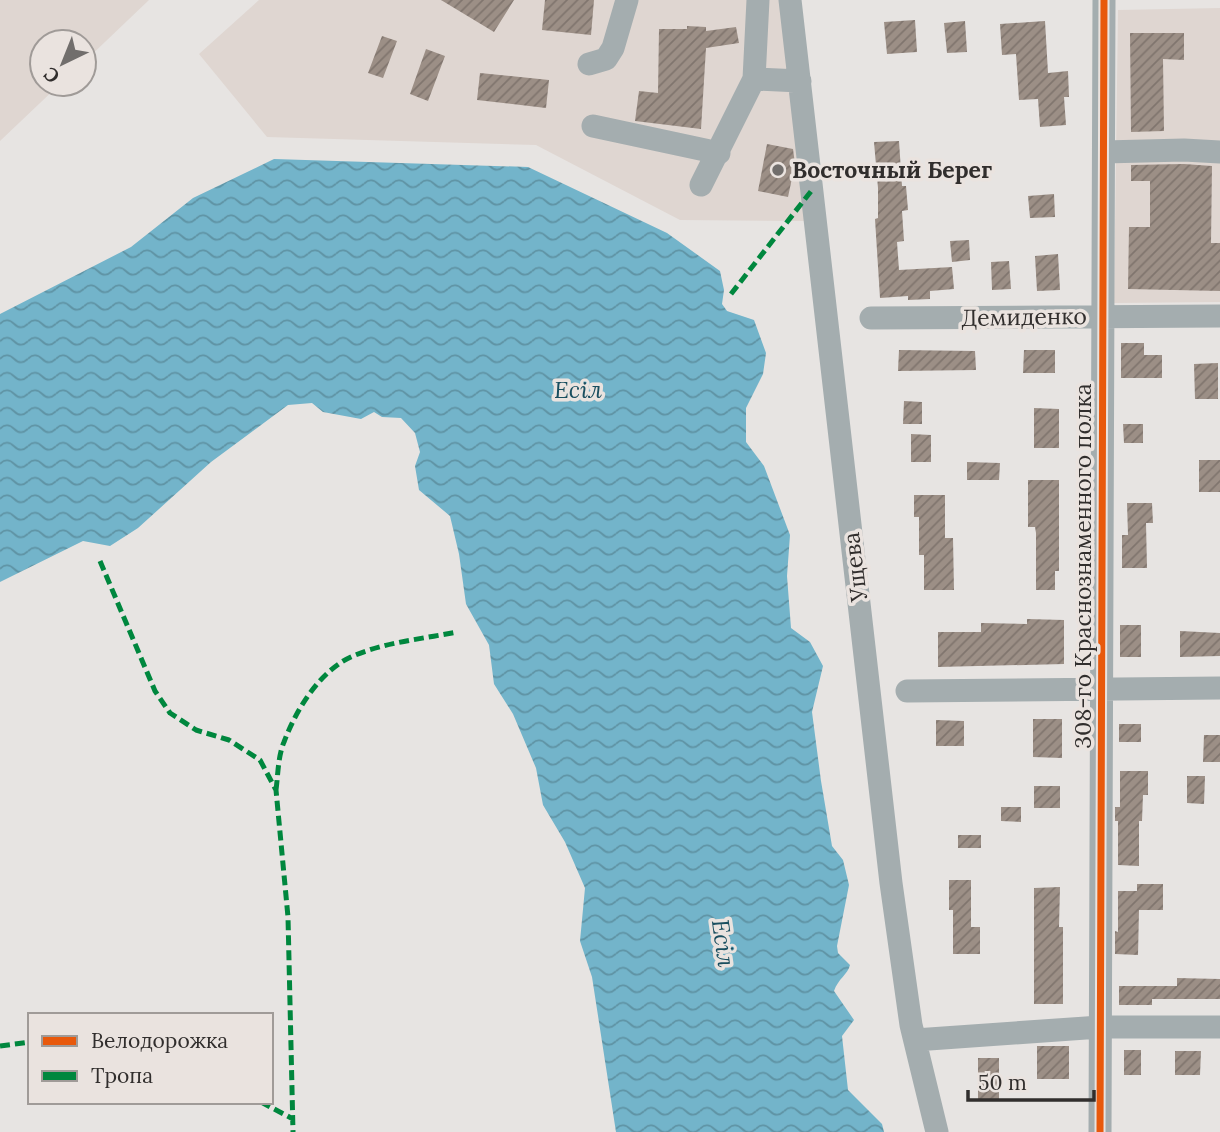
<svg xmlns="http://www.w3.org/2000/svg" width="1220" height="1132" viewBox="0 0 1220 1132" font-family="Lora,serif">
<defs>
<pattern id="water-waves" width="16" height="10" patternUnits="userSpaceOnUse" patternTransform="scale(1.75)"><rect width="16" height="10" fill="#73b4ca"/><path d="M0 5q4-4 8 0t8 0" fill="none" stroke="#5f93a4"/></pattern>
<pattern id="building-hatch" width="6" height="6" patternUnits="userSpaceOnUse" patternTransform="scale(1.75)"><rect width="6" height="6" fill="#9c8f86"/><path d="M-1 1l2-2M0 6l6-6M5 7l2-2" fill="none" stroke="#80756e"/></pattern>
</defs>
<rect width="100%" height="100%" fill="#e7e4e2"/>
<path fill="#dfd6d1" d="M0 0H149L84 62V42H42V84H60L0 141Z
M259 0H781L806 221 680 220 536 145 267 137 199 54Z
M1220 8V302L1114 303 1118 10Z"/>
<path fill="url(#water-waves)" d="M274 159 528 167 667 233 720 271 724 290 722 304 727 311 754 320 766 353 763 374 746 408V442L764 466 790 535 787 576 791 628 810 642 823 666 812 712 821 781 832 846 843 860 849 885 837 946 838 953 850 965C848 974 838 979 834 991L854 1020 842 1036 848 1090 882 1124 884 1132H616L592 977 580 941 585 888 565 842 543 805 536 768 513 714 494 684 489 645 466 604 459 554 450 516 419 490 415 466 420 452 415 433 401 418 382 417 374 412 361 419 323 412 312 403 288 405 211 462 138 528 110 546 83 541 0 582V314L131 247 193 198Z"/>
<path fill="url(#building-hatch)" d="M441 0H514L494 32Z
M545 0H594L591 35 542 30Z
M915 20 917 52 887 54 884 22Z
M965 21 967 52 947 53 944 23Z
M1045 21 1048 73 1068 71 1069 97H1064L1066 125 1040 127 1038 99 1019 100 1016 54 1002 55 1000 24Z
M687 26 706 27V31L736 27 739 43 706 48 701 129 635 121 639 91 658 93 659 29H687Z
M1130 33H1184V60L1163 59 1164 131 1131 132Z
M382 36 397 41 383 78 368 73Z
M426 49 445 56 428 101 410 94Z
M480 73 549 80 546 108 477 100Z
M899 141 902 186H906L908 210 902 211 904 241 897 242 899 270 952 267 954 289 930 291V299L908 300V296L880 298 875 219 878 218V188L874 142Z
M767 144 793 149 795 164 788 197 758 191Z
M1184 164 1212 166 1211 243H1220V291L1128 289 1129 227H1150V181H1131V165Z
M1054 194 1055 217 1030 218 1028 196Z
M969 240 970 260 952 262 950 241Z
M1058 254 1060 290 1037 291 1035 256Z
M1009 261 1011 289 992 290 991 262Z
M1121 343H1144V355H1162V378H1121Z
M899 350 975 351 976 370 898 371Z
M1024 350H1055V373H1023Z
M1218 363V399H1195L1194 364Z
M904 401 922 402V424H903Z
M1034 408 1059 409V448H1034Z
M1123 424H1143V443H1124Z
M911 434 931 435V462H911Z
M1199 460H1220V492H1199Z
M967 462 1000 463 999 480H967Z
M1028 480H1059V571H1055V590H1036V533L1035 527H1028Z
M914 495H945V538H953L954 590H924V555H919V517H914Z
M1127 503H1152L1153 523H1146L1147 568H1122V535H1128Z
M1027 619 1064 620V664L938 667V632H981V623L1027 624Z
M1120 625H1141V657H1120Z
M1180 631 1220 633V656L1180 657Z
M1033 719H1062V758L1033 757Z
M936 720 964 721V746H936Z
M1119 724H1141V742H1119Z
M1204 735H1220V762H1203Z
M1120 771H1148V795H1143L1142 821H1139V866L1118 865V821H1115V807H1120Z
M1187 776H1205L1204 804 1187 803Z
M1034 786H1060V808H1034Z
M1001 807H1021V822L1001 821Z
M958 835H981V848H958Z
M949 880H971V927H980V954H953V910H949Z
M1137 884H1163V910H1139L1138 955 1115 954V931L1118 932V891H1137Z
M1060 887 1059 927H1063V1004H1034V888Z
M1177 978 1220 979V999H1152V1005H1119V986H1177Z
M1037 1046H1069V1079H1037Z
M1124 1050H1141V1075H1124Z
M1175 1051H1201L1200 1075H1175Z
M978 1058H999V1101H978Z"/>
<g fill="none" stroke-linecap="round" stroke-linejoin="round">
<path stroke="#a4adaf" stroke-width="23" d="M790 0 891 883 911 1025 937 1132
M589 64 606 59 613 48 627 0
M754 79 800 81
M593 126 719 153
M1104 152 1184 150 1220 152
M701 185 754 79 758 0
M871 318 1220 316
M907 691 1220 688
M915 1040 1100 1027H1220
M1100 1132 1104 0"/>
<path stroke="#00873e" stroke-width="5" stroke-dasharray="10 5" stroke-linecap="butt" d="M731 294 812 190
M100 561 155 691 170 713 196 730 229 740 260 760 276 790 288 917 293 1132
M276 790C278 775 278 756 284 742 296 710 320 670 353 656 386 642 422 639 457 632
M0 1046 30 1042
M261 1102 293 1119"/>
<g stroke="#eae3df" stroke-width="11">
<path id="cycleway" d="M1100 1132 1104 0"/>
</g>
<use href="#cycleway" stroke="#e8590c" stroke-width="7"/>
</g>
<circle fill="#716e6c" stroke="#eae3df" stroke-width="2.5" cx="778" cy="170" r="7"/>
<g text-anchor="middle" stroke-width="7" stroke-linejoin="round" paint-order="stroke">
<g font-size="23" font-weight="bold" fill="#312e2d" stroke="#eae3df" text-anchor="start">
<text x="792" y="178">Восточный Берег</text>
</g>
<g font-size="23" fill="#312e2d" stroke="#eae3df">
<text transform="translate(1024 317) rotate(-1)" y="8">Демиденко</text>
<text transform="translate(1083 566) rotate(-90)" y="8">308-го Краснознаменного полка</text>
<text transform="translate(855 567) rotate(-97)" y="8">Ущева</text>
</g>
<g font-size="24" font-style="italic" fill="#194e5f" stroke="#eae3df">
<text x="578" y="398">Есіл</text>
<text transform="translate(723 943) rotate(82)" y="8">Есіл</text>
</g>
</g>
<rect x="28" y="1013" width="245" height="91" fill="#eae3df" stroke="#a09b98" stroke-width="2"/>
<rect x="42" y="1036" width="35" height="10" fill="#e8590c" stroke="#a09b98" stroke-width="2"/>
<text x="91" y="1048" font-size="21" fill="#312e2d">Велодорожка</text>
<rect x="42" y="1071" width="35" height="10" fill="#00873e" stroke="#a09b98" stroke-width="2"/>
<text x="91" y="1083" font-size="21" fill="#312e2d">Тропа</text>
<g transform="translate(63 63) rotate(223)"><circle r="33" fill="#eae3df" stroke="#a09b98" stroke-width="2"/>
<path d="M0-5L12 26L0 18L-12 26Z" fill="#716e6c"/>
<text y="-10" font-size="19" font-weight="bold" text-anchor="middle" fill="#312e2d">С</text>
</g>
<path d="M968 1090v10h126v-10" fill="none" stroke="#312e2d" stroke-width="3.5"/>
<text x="978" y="1090" font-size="21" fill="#312e2d" stroke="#eae3df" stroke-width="5" paint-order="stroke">50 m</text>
</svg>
